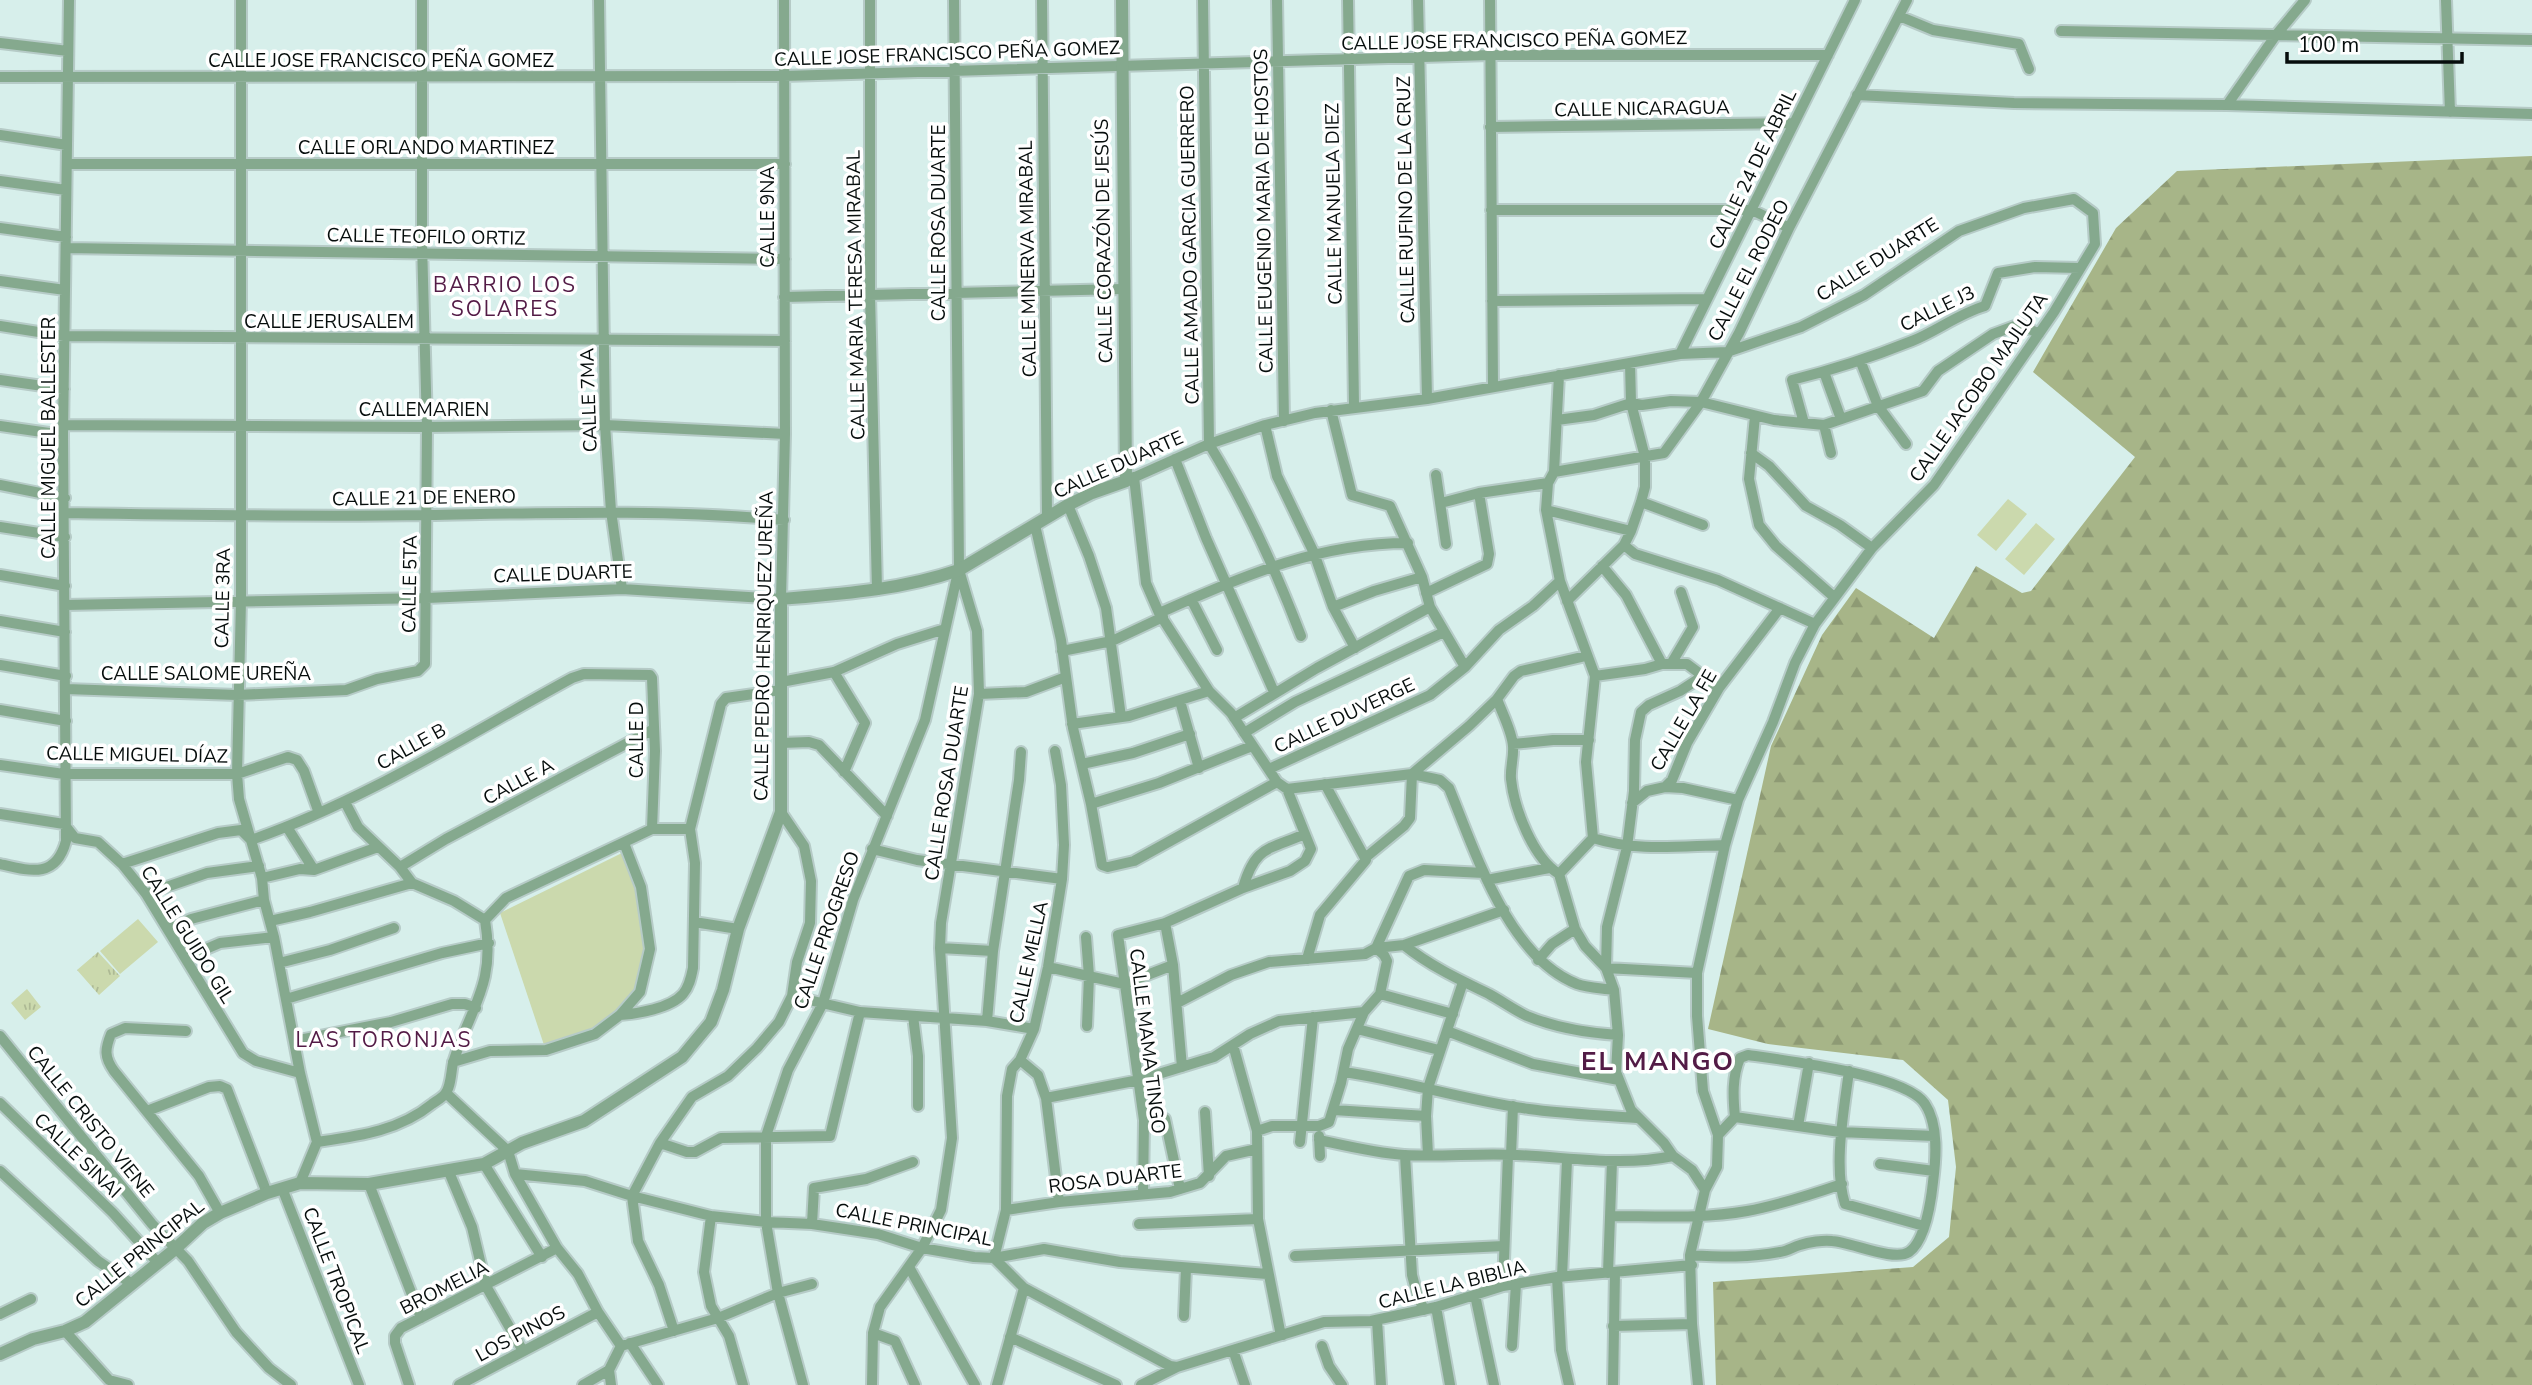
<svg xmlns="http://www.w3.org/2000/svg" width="2532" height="1385" viewBox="0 0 2532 1385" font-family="'Nunito Sans',sans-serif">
<defs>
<pattern id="grass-tufts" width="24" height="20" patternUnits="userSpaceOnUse" patternTransform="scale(1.75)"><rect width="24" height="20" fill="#cbd9ad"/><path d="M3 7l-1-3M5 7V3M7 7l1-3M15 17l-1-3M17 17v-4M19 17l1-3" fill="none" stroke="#adb994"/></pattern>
<pattern id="forest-firs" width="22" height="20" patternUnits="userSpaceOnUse" patternTransform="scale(1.75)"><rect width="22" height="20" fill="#a7b588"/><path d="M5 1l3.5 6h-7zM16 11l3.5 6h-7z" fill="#8e9a74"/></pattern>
</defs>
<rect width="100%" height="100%" fill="#d7efeb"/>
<path fill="url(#grass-tufts)" d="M98 952 120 976 99 995 77 970Z
M27 989 41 1007 25 1020 11 1003Z"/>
<path fill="url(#forest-firs)" d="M2532 156V1385H1716L1713 1282 1913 1267 1949 1237 1956 1167 1948 1100 1903 1060 1768 1044 1708 1029 1771 746 1822 635 1856 588 1934 638 1976 566 2022 593 2031 591 2135 457 2033 372 2116 228 2177 171Z"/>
<path fill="#cbd9ad" d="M2008 499 2027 514 1996 551 1977 535Z
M2036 523 2055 539 2024 575 2005 559Z
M624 852 636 890 646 946 635 990 601 1028 544 1045 500 913Z
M138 919 158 942 120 974 100 951Z"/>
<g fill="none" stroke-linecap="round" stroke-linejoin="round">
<g stroke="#b6cbc7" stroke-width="14">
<path id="minor" d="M241 0V600L237 774 239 799 262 878 264 900 274 937 300 1073 317 1142 300 1183
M599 0 605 425 611 511 622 589
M870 0V295L877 590
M1042 0 1047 517
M1203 0 1209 444C1247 506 1275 568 1301 636
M1277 0 1284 421
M1348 0 1354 406
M1418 0 1427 399
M1490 0 1493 386
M2446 0 2450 112
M1899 16 1933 30 2019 44 2029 69
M2061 31 2532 40
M0 43 68 51
M0 77 784 76 1490 55H1828
M1857 95 2014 103 2227 105 2532 114
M2227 105 2276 35 2305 0
M1490 127 1794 123
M0 135 67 145
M67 164H785
M0 181 66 190
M1491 210H1752L1789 228
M0 228 66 237
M66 248 785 259
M0 281 65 290
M784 297 1123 289
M1492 301 1707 299
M0 326 64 336 785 341
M1680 354 1855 0
M1860 360 1878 406 1906 444
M1824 372 1841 419
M0 380 64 389
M1331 410 1352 495 1390 506 1422 577 1430 607 1465 667
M1755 416 1749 479 1759 525 1776 546 1834 597
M1557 420 1594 415 1631 403 1642 405 1671 401 1701 402 1774 420 1824 425 1923 391 1938 371 1993 334 2020 324 2039 334
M1804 423 1792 380C1833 370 1872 357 1912 341 1937 331 1958 314 1985 306L1998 273 2035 267 2080 268
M64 425 427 427 605 425 785 434
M1265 425 1277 476 1314 553 1333 607 1355 648
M1824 425 1831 453
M0 426 63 435
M1751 453 1769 466 1806 506 1840 525 1872 548
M1175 459 1206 538 1274 692
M1554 472 1664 453 1701 402 1739 333 1789 228 1907 0
M1436 475 1446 544
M1134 477 1146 583 1159 613 1209 691 1231 713 1277 782 1287 789 1311 849 1305 861 1290 871 1243 888 1165 923 1118 935 1144 1120 1143 1194
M1126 481 1209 444 1265 425 1315 413 1427 399 1680 354 1727 352 1801 327 1864 295 1959 231 2024 208 2074 199 2093 213 2095 244 2054 312 1934 485 1872 548 1815 624 1795 663 1773 722 1738 800 1725 845 1697 973V1016L1703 1091 1718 1135 1717 1167 1705 1190 1690 1255 1692 1324 1698 1385
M0 485 65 498
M1641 502 1703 525
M1441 503 1479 493 1548 483
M1068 505 1089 556 1106 608 1121 717
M1546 510 1631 531
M65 513C186 515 307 517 427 515 547 513 665 509 784 520
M1035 525 1061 640 1073 728 1091 804 1102 865 1108 867 1134 861 1277 782
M0 527 65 537
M1624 545 1635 554 1718 580 1815 624
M1602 566 1626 595 1662 664H1687L1719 688
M0 575 65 586
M1426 593 1487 564 1489 554 1479 493
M1191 599 1217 650
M1567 601 1624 545 1631 531 1641 502 1645 487V457L1631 403 1630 363
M65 605 427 598 622 589 781 599 785 434 784 0
M1333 607 1374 591 1422 577
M1159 613C1242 577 1316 543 1408 543
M0 621 65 632
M1062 651 1112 641 1163 617
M1671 664 1693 627 1681 592
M0 665 66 676
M834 672 865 723 844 772
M1595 676 1645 669 1662 664
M1703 676 1680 691 1649 705 1641 712 1635 740 1634 791 1627 847 1607 927 1606 968 1614 990 1618 1035 1616 1072 1631 1110 1664 1143 1673 1156 1692 1170 1705 1190
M781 682 834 672 897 644 945 629
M66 689 237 695 346 690 377 679 418 671 425 664 427 427 422 243V0
M979 694 1026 692 1066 677
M1497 699C1502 713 1512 731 1513 746 1514 757 1510 768 1511 779 1514 808 1533 858 1559 874L1575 929 1585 946 1606 968
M1180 701 1199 768
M0 710 66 721
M1234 718 1317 668 1430 607
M1072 724 1129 716 1209 691
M1244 733 1295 702 1444 632
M781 743 809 742 819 745 887 816
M1513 744 1553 740H1589
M1082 764 1133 753 1190 734
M0 765 64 774H237L288 757 297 760 304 771 319 813
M1269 769 1430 695 1465 667 1499 630 1533 606 1560 581
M1665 787 1683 788 1738 800
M1287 789 1412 774 1440 780 1449 788C1475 851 1508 957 1577 984 1588 988 1602 988 1614 990
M1632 803 1647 791 1665 787 1672 780 1687 743 1719 688 1780 608
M1091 804 1159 783 1252 746
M0 814 64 824 75 838 98 842 122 864 146 894 243 1053 256 1061 300 1073
M287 827 314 870
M1593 838C1637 852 1679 846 1725 845
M872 849 917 860 1062 879
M1365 858 1404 826 1410 818 1412 774 1469 726 1497 699 1514 676 1521 671 1586 656
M0 864C30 871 56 879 66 841L63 435 69 0
M122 864 218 833 241 830 251 840C364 801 467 735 572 678L584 674 650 675 652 678 655 751 652 829
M400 867 446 839 654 729
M1559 874 1593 838 1586 762 1595 676 1560 581 1546 510 1548 483 1554 472 1559 375
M262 878 300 869 314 870 378 847
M1487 880 1549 868
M1243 888C1255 846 1268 850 1305 834
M146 894 207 873 259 866
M485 920 506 898 652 829H690
M270 921 310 912 412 883
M694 922 738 929
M1165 923 1173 965 1182 1067
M169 929 191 919 264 900
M1086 937 1089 976 1087 1026
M1404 945C1430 966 1460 980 1489 994 1502 1001 1514 1010 1527 1016 1556 1028 1587 1033 1618 1035
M940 948 993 951
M185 958 220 943 274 937
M1307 959 1320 915 1366 860 1325 784
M1538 960 1552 944 1575 929
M279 963 330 950 394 928
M1048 967 1124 984 1173 965
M1606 968 1697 973
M1380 994 1453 1014
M792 996 860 1012 987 1021 1034 1029
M286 999 442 953 489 943
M1177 1003 1231 975 1269 962 1365 954 1376 948 1404 945 1504 910
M620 1015C637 1014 671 1008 683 994 689 987 691 978 693 968L695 863 690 829 721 704 726 698 781 690
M913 1016 918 1056V1106
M987 1021 993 951 1019 780 1021 752
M1357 1029 1439 1050
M186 1031 125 1028 111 1034C105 1049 104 1057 114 1071L199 1176 220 1213
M1447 1031 1533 1064 1619 1080
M0 1036 152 1224 188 1261 236 1332 269 1368 291 1385
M294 1041 391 1022 452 1004H465L476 1008
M1233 1045 1257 1131 1258 1219 1280 1331 1283 1335
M1020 1060 1038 1075 1046 1098 1059 1202
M453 1062 490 1051 546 1050 595 1034 620 1015 640 992 650 949 641 887 624 843
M1849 1071C1844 1110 1833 1167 1845 1204L1924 1226
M1344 1072C1406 1081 1467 1101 1529 1109 1565 1114 1601 1115 1637 1118
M446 1093 508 1151 515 1174 557 1248 578 1274 598 1312 621 1346
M1046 1098 1139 1080 1214 1057 1250 1034 1279 1021 1364 1012
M0 1103 113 1213 158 1263
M1334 1110 1426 1116
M147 1111 209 1087 220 1086 227 1089 267 1193
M1205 1112 1209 1176
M1165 1119 1180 1189
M1798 1126 1809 1063
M1257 1131 1272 1126H1319L1329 1122 1341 1083 1348 1049 1364 1012 1380 994 1387 961 1384 955 1376 948 1409 876 1424 870 1484 873
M1718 1135 1735 1117 1840 1132 1934 1136
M1319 1136 1320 1156
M1319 1140C1347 1146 1375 1153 1404 1155 1442 1157 1479 1153 1517 1155 1569 1157 1621 1167 1673 1156
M317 1142C358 1136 399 1131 432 1104 436 1101 442 1098 445 1094 451 1087 451 1072 453 1063 470 1007 496 986 485 920L454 901 412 883 400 867 358 827 345 802
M1300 1142 1313 1017
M660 1143 687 1152H695L721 1138 830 1136 860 1012
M1405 1155 1412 1275 1417 1294 1424 1310
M1428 1155 1426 1116 1428 1088 1463 982
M1511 1155 1513 1106
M484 1164 542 1257
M1880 1164 1934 1171
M0 1171 98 1261 132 1284
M449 1172 472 1227 486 1286 523 1351
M515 1174 585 1181 632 1196 711 1216 766 1222 812 1224 878 1234 922 1248 974 1257 994 1258 1044 1249 1120 1262 1267 1274
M369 1184 421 1318
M282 1188 359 1385
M1006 1210 1059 1202 1170 1192 1200 1183 1226 1156 1257 1149
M711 1216 704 1272 711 1306 729 1336 743 1385
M1610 1216C1655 1216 1703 1219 1747 1211 1779 1205 1810 1195 1842 1184
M812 1224 814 1188 866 1179 913 1162
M1139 1224 1258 1219
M1690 1255C1721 1257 1750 1258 1780 1252 1788 1251 1793 1247 1800 1245 1809 1242 1823 1240 1832 1241 1851 1242 1894 1262 1909 1252 1925 1241 1931 1201 1933 1182 1936 1159 1939 1125 1925 1104 1907 1075 1784 1060 1748 1055L1740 1058C1732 1077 1733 1097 1735 1117
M1295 1256 1504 1246
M994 1258 1006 1210 1007 1096 1012 1069 1020 1060 1034 1029 1048 967 1062 879 1064 845 1061 785 1055 751
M994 1258 1024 1288 1170 1366 1177 1367
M909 1267 975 1385
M1608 1273 1612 1161
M1557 1277 1561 1350 1569 1385
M1562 1277 1567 1160
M1503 1286 1508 1155
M1475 1295 1494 1385
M1436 1307 1450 1385
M0 1314 31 1299
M1184 1316 1186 1268
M1377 1320 1381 1385
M1613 1326 1692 1324
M65 1331 109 1380 128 1385
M674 1331 659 1285 638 1241 632 1196 660 1143 692 1097 728 1076 757 1048 779 1022 792 996 797 962 810 923 811 881 804 846 781 812
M873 1333 895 1341 915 1385
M1010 1337 1116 1385
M630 1343 658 1385
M1322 1346 1329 1366 1342 1385
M1512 1346 1516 1284
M1233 1350 1245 1385
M609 1370 611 1385
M409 1385 395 1343V1336L401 1328 557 1248
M459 1385 598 1312
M583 1385 609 1370 621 1346 718 1318 778 1293 812 1284
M803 1385 778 1293 766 1222V1136L788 1070 823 1003 853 900 925 720 958 572
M872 1385 873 1333 880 1307 922 1248 941 1210 952 1138 940 948 941 923 979 694 977 631 959 570 954 0
M997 1385 1024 1288
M1141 1385 1177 1367 1324 1322 1371 1321 1436 1307 1503 1286 1557 1277 1692 1265
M1613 1385 1615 1272"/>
</g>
<g stroke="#b6cbc7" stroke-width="16">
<path id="tertiary" d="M0 1354 33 1339 65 1331 85 1322 174 1250 203 1223 220 1213 267 1193 300 1183 369 1184 484 1164 522 1143 584 1121 682 1057 711 1022 723 990 738 929 781 812V599C841 594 901 590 959 570L1068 505 1092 493 1126 481 1122 0"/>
</g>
<use href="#minor" stroke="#85a98e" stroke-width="10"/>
<use href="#tertiary" stroke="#85a98e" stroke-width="12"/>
</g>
<g text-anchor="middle" stroke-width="7" stroke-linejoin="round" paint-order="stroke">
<g font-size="19" fill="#060d0c" stroke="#fff">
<text transform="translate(1514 40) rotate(-1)" y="7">CALLE JOSE FRANCISCO PEÑA GOMEZ</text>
<text transform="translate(947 53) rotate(-2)" y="7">CALLE JOSE FRANCISCO PEÑA GOMEZ</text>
<text x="381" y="67">CALLE JOSE FRANCISCO PEÑA GOMEZ</text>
<text transform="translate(1642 108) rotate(-1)" y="7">CALLE NICARAGUA</text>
<text x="426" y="154">CALLE ORLANDO MARTINEZ</text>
<text transform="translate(1752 169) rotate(-64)" y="7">CALLE 24 DE ABRIL</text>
<text transform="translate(1405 200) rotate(-91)" y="7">CALLE RUFINO DE LA CRUZ</text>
<text transform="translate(1333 204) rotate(-91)" y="7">CALLE MANUELA DIEZ</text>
<text transform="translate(1263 211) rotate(-91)" y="7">CALLE EUGENIO MARIA DE HOSTOS</text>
<text transform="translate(767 217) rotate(-90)" y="7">CALLE 9NA</text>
<text transform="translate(938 223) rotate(-90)" y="7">CALLE ROSA DUARTE</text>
<text transform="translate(426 236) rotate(1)" y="7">CALLE TEOFILO ORTIZ</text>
<text transform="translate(1103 241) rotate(-91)" y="7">CALLE CORAZÓN DE JESÚS</text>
<text transform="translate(1189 245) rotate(-91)" y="7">CALLE AMADO GARCIA GUERRERO</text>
<text transform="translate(1027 259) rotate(-91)" y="7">CALLE MINERVA MIRABAL</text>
<text transform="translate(1877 259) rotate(-32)" y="7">CALLE DUARTE</text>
<text transform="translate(1748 270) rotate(-63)" y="7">CALLE EL RODEO</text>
<text transform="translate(855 295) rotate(-91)" y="7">CALLE MARIA TERESA MIRABAL</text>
<text transform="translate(1937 308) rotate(-26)" y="7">CALLE J3</text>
<text x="329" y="328">CALLE JERUSALEM</text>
<text transform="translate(1978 387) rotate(-55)" y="7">CALLE JACOBO MAJLUTA</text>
<text transform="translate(588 400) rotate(-92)" y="7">CALLE 7MA</text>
<text x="424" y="416">CALLEMARIEN</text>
<text transform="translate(48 438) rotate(-90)" y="7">CALLE MIGUEL BALLESTER</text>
<text transform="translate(1118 464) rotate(-24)" y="7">CALLE DUARTE</text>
<text transform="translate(424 497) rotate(-1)" y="7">CALLE 21 DE ENERO</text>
<text transform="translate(563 573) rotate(-2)" y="7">CALLE DUARTE</text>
<text transform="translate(409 584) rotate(-89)" y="7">CALLE 5TA</text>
<text transform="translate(222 598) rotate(-89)" y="7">CALLE 3RA</text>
<text transform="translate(763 646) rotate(-89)" y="7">CALLE PEDRO HENRIQUEZ UREÑA</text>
<text x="206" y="680">CALLE SALOME UREÑA</text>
<text transform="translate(1344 715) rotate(-25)" y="7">CALLE DUVERGE</text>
<text transform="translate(1683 720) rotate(-60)" y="7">CALLE LA FE</text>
<text transform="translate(636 740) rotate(-90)" y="7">CALLE D</text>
<text transform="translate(411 746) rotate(-29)" y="7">CALLE B</text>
<text transform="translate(137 754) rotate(1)" y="7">CALLE MIGUEL DÍAZ</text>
<text transform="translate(518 781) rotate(-28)" y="7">CALLE A</text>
<text transform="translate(946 783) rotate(-81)" y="7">CALLE ROSA DUARTE</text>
<text transform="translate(826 930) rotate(-71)" y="7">CALLE PROGRESO</text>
<text transform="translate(188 934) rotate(58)" y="7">CALLE GUIDO GIL</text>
<text transform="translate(1028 962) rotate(-78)" y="7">CALLE MELLA</text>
<text transform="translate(1148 1041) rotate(83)" y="7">CALLE MAMA TINGO</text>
<text transform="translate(91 1121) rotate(51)" y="7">CALLE CRISTO VIENE</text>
<text transform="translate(78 1155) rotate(44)" y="7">CALLE SINAI</text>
<text transform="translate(1115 1178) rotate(-7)" y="7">ROSA DUARTE</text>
<text transform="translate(914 1224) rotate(11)" y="7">CALLE PRINCIPAL</text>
<text transform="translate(139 1253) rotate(-39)" y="7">CALLE PRINCIPAL</text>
<text transform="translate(337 1280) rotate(69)" y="7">CALLE TROPICAL</text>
<text transform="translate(1452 1284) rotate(-14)" y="7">CALLE LA BIBLIA</text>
<text transform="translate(444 1287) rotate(-27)" y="7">BROMELIA</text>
<text transform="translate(520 1333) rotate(-28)" y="7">LOS PINOS</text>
</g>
<g font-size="21" letter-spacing="2" fill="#531b46" stroke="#fff">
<text x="505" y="292">BARRIO LOS<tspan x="505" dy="24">SOLARES</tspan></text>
<text x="384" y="1047">LAS TORONJAS</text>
</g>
<g font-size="26" font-weight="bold" letter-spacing="2" fill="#531b46" stroke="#fff">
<text x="1658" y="1070">EL MANGO</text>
</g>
</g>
<path d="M2287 52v10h175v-10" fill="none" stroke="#060d0c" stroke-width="3.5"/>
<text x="2298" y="52" font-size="21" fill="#060d0c" stroke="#ffffff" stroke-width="5" paint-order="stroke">100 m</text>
</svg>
